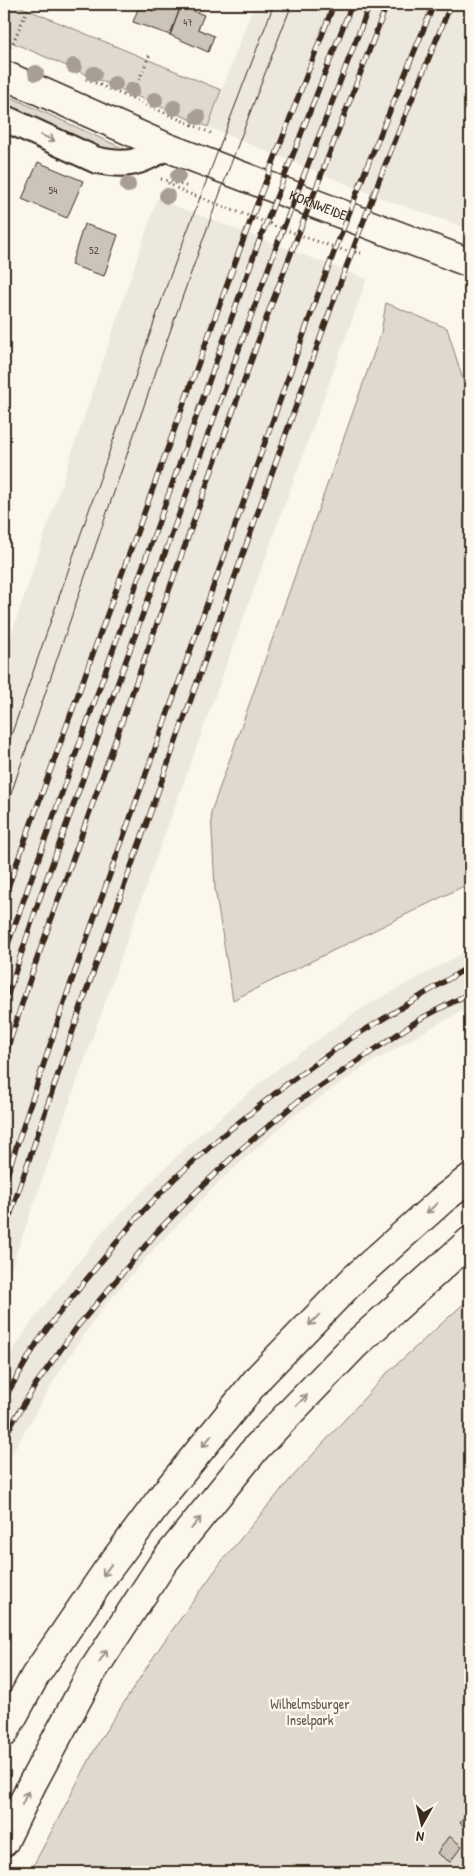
<svg xmlns="http://www.w3.org/2000/svg" width="474" height="1876" viewBox="0 0 474 1876" font-family="'Patrick Hand',sans-serif">
<rect width="100%" height="100%" fill="#fbf7ec"/>
<filter id="ink" filterUnits="userSpaceOnUse"><feTurbulence type="fractalNoise" baseFrequency=".02" numOctaves="2"/><feDisplacementMap in="SourceGraphic" scale="10" xChannelSelector="R" yChannelSelector="G"/><feConvolveMatrix kernelMatrix="1 2 1 2 8 2 1 2 1" color-interpolation-filters="sRGB"/></filter>
<g filter="url(#ink)">
<path fill="#ede8dd" d="M254 4H470V229L386 200 208 127Z
M157 199 367 279 159 850 4 1288V656Z
M470 949V1007L441 1022 361 1069 291 1118 221 1180 154 1249 102 1309 59 1372 4 1467V1365L30 1324 102 1232 190 1143 276 1070 359 1010Z"/>
<path fill="#dfd9ce" stroke="#8d8276" d="M4 4H14L221 90 208 127 4 39Z
M4 94 131 152 119 157 4 111Z
M386 303 447 328 470 403V883L233 1000 215 889 211 812 381 333Z
M470 1298V1872H30L101 1738 160 1647 222 1561 287 1483 387 1373Z"/>
<path fill="#ccc4b9" stroke="#3b2a1e" d="M159 4H176L181 6 170 35 133 22 139 6 156 12Z
M181 6 204 15 198 29 214 36 208 52 170 35Z
M38 162 83 181 67 218 22 199Z
M84 224 118 235 104 276 71 265Z
M470 1808V1830L460 1823Z
M449 1836 462 1846 450 1862 437 1853Z"/>
<g fill="none" stroke-linecap="round" stroke-linejoin="round">
<g stroke="#3b2a1e" stroke-width="29">
<path id="minor" d="M4 118 96 160C128 167 139 163 166 147"/>
</g>
<g stroke="#3b2a1e" stroke-width="31">
<g id="secondary">
<path id="s1" d="M4 75 166 147 470 263"/>
</g>
</g>
<g stroke="#3b2a1e" stroke-width="31">
<path id="trunk" d="M4 1733 35 1676 106 1572 165 1493 260 1376 355 1278 442 1200 470 1178
M4 1842 32 1784 92 1672 163 1563 256 1448 355 1345 470 1241"/>
</g>
<path stroke="#3b2a1e" stroke-width="3" stroke-dasharray="1 4" stroke-linecap="butt" d="M4 44 13 48
M11 47 30 4
M86 79 211 133
M131 98 150 54
M161 179 189 187
M168 183 182 191 316 241 343 250 361 253"/>
<use href="#minor" stroke="#fbf7ec" stroke-width="25"/>
<use href="#secondary" stroke="#fbf7ec" stroke-width="28"/>
<use href="#trunk" stroke="#fbf7ec" stroke-width="28"/>
<path stroke="#3b2a1e" stroke-width="1" d="M4 756 169 279 274 4
M4 814C97 543 187 270 292 4"/>
<g stroke="#3b2a1e" stroke-width="5.5">
<path id="rail" d="M4 898 244 238 334 4
M4 955 258 244 352 4
M4 1006 39 900 275 250 370 4
M4 1059 32 973 270 308 387 4
M4 1184 67 994 320 289 368 164 434 4
M4 1233 83 1001 336 294 383 170 451 4
M4 1399 37 1343 56 1317 134 1221 174 1179 223 1135 287 1084 350 1039 470 966
M4 1437 36 1384 77 1327 156 1233 194 1194 239 1151 297 1102 420 1019 470 993"/>
</g>
<use href="#rail" stroke="#fbf7ec" stroke-width="4" stroke-dasharray="11" stroke-linecap="butt"/>
</g>
<g fill="#a89e93">
<circle cx="74" cy="66" r="8"/>
<circle cx="36" cy="73" r="8"/>
<circle cx="94" cy="74" r="8"/>
<circle cx="115" cy="84" r="8"/>
<circle cx="132" cy="90" r="8"/>
<circle cx="155" cy="100" r="8"/>
<circle cx="174" cy="108" r="8"/>
<circle cx="198" cy="117" r="8"/>
<circle cx="178" cy="176" r="8"/>
<circle cx="128" cy="185" r="8"/>
<circle cx="167" cy="196" r="8"/>
</g>
<defs><path id="oneway-shaft" d="M-6 0H5M1.5-3L5.5 0L1.5 3" fill="none" stroke-width="1.6" stroke-linecap="round" stroke-linejoin="round" transform="scale(1.25)"/></defs>
<g stroke="#9b9085">
<use href="#oneway-shaft" transform="translate(48 138) rotate(24)"/>
<use href="#oneway-shaft" transform="translate(432 1208) rotate(138)"/>
<use href="#oneway-shaft" transform="translate(314 1320) rotate(134)"/>
<use href="#oneway-shaft" transform="translate(302 1400) rotate(-46)"/>
<use href="#oneway-shaft" transform="translate(207 1441) rotate(129)"/>
<use href="#oneway-shaft" transform="translate(196 1523) rotate(-51)"/>
<use href="#oneway-shaft" transform="translate(107 1570) rotate(126)"/>
<use href="#oneway-shaft" transform="translate(103 1656) rotate(-57)"/>
<use href="#oneway-shaft" transform="translate(25 1798) rotate(-65)"/>
</g>
</g>
<g text-anchor="middle" stroke-width="5" stroke-linejoin="round" paint-order="stroke">
<g font-size="11" fill="#5f5045">
<text x="188" y="26">47</text>
<text x="53" y="194">54</text>
<text x="94" y="254">52</text>
</g>
<g font-size="14" fill="#3b2a1e" stroke="#fbf7ec">
<text dy="5" stroke="none"><textPath href="#s1" startOffset="340">KORNWEIDE</textPath></text>
</g>
<g font-size="14" fill="#64564a" stroke="#fbf7ec">
<text x="310" y="1709">Wilhelmsburger<tspan x="310" dy="16">Inselpark</tspan></text>
</g>
</g>
<rect width="474" height="1876" fill="none" stroke="#fbf7ec" stroke-width="20"/>
<rect x="10" y="10" width="454" height="1856" fill="none" stroke="#3b2a1e" stroke-width="2" filter="url(#ink)"/>
<g transform="translate(422 1824) rotate(188)" stroke="#fbf7ec" stroke-width="4" paint-order="stroke">
<path d="M0-4L9 19L0 12L-9 19Z" fill="#3b2a1e"/>
<text y="-8" font-size="14" font-weight="bold" text-anchor="middle" fill="#3b2a1e">N</text>
</g>
</svg>
